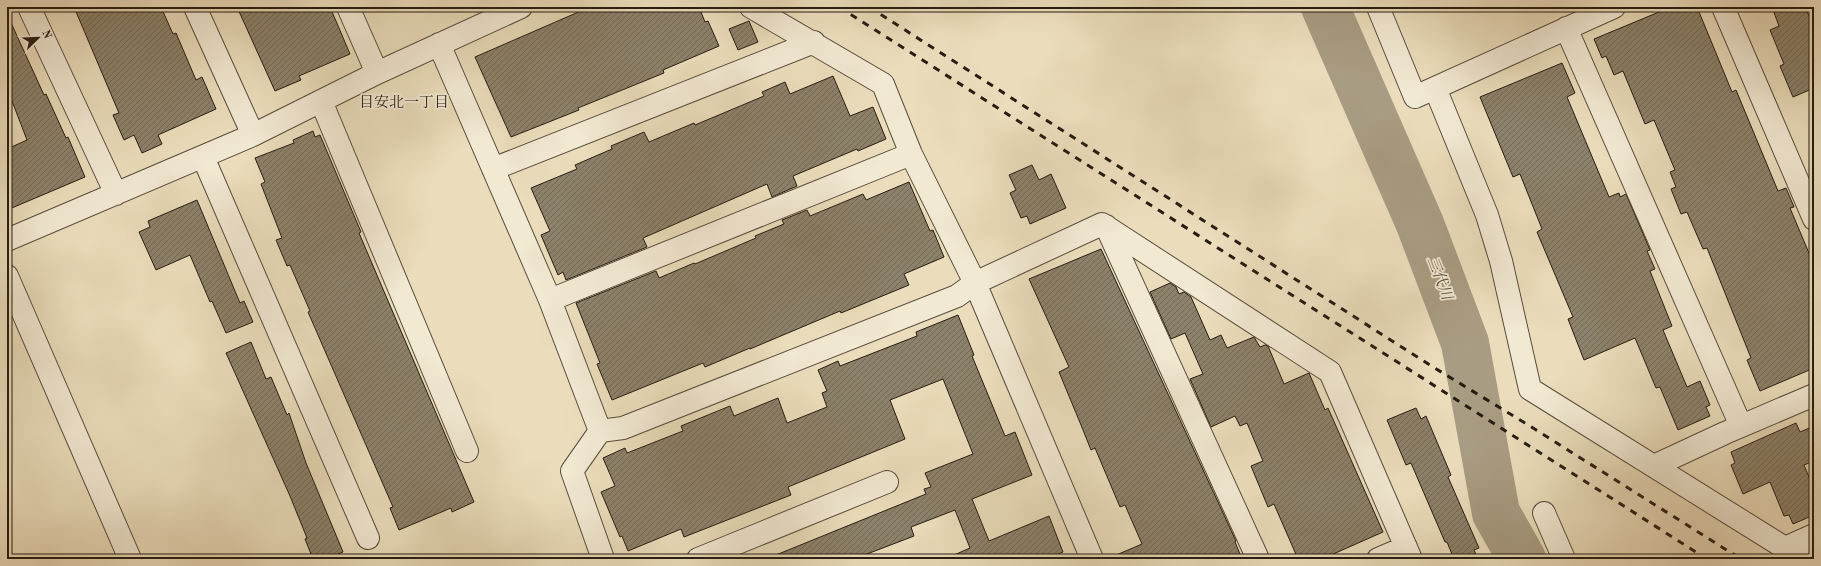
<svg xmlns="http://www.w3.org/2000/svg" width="1821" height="566" viewBox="0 0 1821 566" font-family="'Old Standard TT','Noto Serif JP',serif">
<defs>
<pattern id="building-hatch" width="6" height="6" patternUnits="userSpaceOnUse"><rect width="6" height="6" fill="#8c816a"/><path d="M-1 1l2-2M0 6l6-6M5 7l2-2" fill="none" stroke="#726956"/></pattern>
</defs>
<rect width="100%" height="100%" fill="#ebddbc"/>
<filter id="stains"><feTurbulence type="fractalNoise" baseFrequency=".005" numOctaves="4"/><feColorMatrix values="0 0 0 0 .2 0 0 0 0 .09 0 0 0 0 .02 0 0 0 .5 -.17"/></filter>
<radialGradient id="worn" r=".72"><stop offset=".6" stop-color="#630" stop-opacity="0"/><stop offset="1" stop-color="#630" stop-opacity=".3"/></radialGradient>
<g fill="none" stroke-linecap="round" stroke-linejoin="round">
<path stroke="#a89c82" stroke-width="48" d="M1325 7 1420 224 1465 343 1496 513 1522 559"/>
</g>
<path fill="url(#building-hatch)" stroke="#261d11" d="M74 7H161L173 34 176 33 196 80 202 77 216 109 158 135 162 144 142 153 134 135 124 140 113 115 119 113Z
M237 7H330L350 54 299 76 301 80 275 91Z
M590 7H699L705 22 708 21 719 46 663 70 664 73 578 108 579 110 511 137 475 57Z
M1671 7H1697L1732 92 1736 90 1778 191 1786 188 1794 207 1790 208 1814 265V368L1760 391 1747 360 1751 358 1707 248 1703 249 1687 212 1681 214 1671 189 1676 187 1670 172 1675 170 1654 120 1645 124 1623 71 1614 75 1606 56 1602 58 1594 39Z
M1772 7H1805L1814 27V88L1793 97 1780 66 1784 64 1770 30 1779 26Z
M7 14 44 95 46 94 66 138 68 137 85 177 7 210V149L27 140 7 88Z
M749 21 758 42 738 50 729 29Z
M1562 63 1575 93 1567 97 1609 197 1619 193 1620 197 1626 194 1650 250 1647 251 1655 269 1650 271 1672 326 1663 330 1687 387 1700 381 1710 405 1706 407 1710 416 1678 430 1660 387 1656 388 1635 338 1584 360 1568 319 1573 317 1537 232 1542 229 1520 174 1513 177 1480 97Z
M833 76 850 116 873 107 886 139 858 151 857 149 793 176 797 186 772 197 767 184 643 238 647 247 566 280 563 272 558 275 541 235 550 231 531 188 577 169 575 165 612 149 611 146 644 132 649 142 694 123 695 125 764 96 762 92 785 82 790 94Z
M313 131 315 137 320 135 361 232 359 233 474 502 452 512 451 508 399 530 390 508 393 507 308 312 310 311 290 265 287 266 276 240 282 238 261 184 265 182 255 158 294 143 293 140Z
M1032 165 1039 180 1051 174 1066 208 1030 224 1027 216 1021 218 1010 193 1016 190 1009 175Z
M909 182 930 231 933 230 944 257 904 274 909 285 841 313 840 311 750 349V348L705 367 703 363 612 400 597 364 600 363 576 303 656 271 659 278 694 263 695 264 756 238 755 236 784 224 782 220 807 210 810 216 863 194 866 200Z
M197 200 240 303 244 301 253 322 226 333 212 301 210 302 190 255 156 270 139 232 150 227 148 221Z
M1101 249 1236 541 1235 542 1242 559H1107L1142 544 1125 505 1120 507 1095 448 1091 450 1081 425 1059 372 1069 367 1029 279Z
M1170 283 1176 287 1179 294 1184 292 1191 297 1210 340 1221 335 1227 348 1254 337 1260 347 1265 345 1268 346 1284 384 1309 373 1325 410 1328 408 1383 532 1322 559H1298L1274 504 1268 507 1251 466 1263 461 1247 423 1240 426 1235 416 1211 427 1190 379 1203 374 1185 333 1171 339 1150 292Z
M958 315 974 355 972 356 1005 436 1015 432 1032 475 972 499 989 541 1049 516 1063 552 1047 559H945L970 548 955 510 911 527 914 536 854 559H766L926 494 924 489 931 487 925 473 973 454 943 379 890 400 905 439 788 487 791 495 684 537 681 529 628 551 622 536 620 537 601 492 615 486 603 458 625 448 627 453 683 431 681 426 730 406 734 416 778 398 787 423 827 407 822 393 827 391 818 370 838 361 840 366 917 336 916 332Z
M251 342 266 379 271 377 287 415 289 413 306 463 343 552 326 559H313L305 539 307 538 290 496 226 353Z
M1416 408 1421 419 1426 416 1451 475 1448 477 1479 548 1474 550 1478 559H1454L1447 542H1445L1411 463 1406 465 1387 420Z
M1796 423 1800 432 1814 426V461L1804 465 1814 489V515L1793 524 1789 515 1784 516 1770 482 1743 494 1731 465 1735 463 1731 452Z"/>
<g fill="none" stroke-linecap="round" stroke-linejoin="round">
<g stroke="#574d3c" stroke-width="24">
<path id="street" d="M29 7 116 194
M195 7 253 135
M348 7 377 73
M751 7 883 84 911 154 975 283 1092 559
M1378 7 1415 97 1614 7
M1723 7 1814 219
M1566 28 1741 426
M439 44 550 300 600 431
M1435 88 1487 215 1501 261 1530 389 1785 548 1806 559
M321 101 467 451
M203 157 368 538
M493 169 814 42
M1106 226 1258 559
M7 240 253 135 377 73 521 7
M7 276 130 559
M550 300 911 154
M1654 466 1725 433 1814 395
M1544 513 1564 559
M1785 548 1814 535
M603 559 572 471 600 431 623 428 957 296 975 283 1102 224 1330 372 1411 559
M698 559 887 482
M1378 559 1406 547"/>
</g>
<use href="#street" stroke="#f2e9d3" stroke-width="22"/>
<path stroke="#261d11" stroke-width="3" stroke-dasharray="7 7" stroke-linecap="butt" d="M839 7 1707 559
M869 7 1433 367 1525 423 1741 559"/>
</g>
<g text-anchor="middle" stroke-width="3.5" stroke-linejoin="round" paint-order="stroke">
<g font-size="15" fill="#261d11" stroke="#f2e9d3">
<text x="404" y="107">目安北一丁目</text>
</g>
<g font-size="15" font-style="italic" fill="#5a503e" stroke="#f2e9d3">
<text transform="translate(1440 278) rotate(69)" y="5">三代川</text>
</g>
</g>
<rect width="1821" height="566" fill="none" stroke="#ebddbc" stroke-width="24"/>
<rect x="8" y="8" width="1805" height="550" fill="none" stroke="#261d11" stroke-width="2"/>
<rect x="12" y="12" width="1797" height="542" fill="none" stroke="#261d11"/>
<g transform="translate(38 38) rotate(67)" stroke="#f2e9d3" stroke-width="3" paint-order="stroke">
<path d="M0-3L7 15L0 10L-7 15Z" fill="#261d11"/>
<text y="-6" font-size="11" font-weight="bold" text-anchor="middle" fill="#261d11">N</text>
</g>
<rect width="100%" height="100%" filter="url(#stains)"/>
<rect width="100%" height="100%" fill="url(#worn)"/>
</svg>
